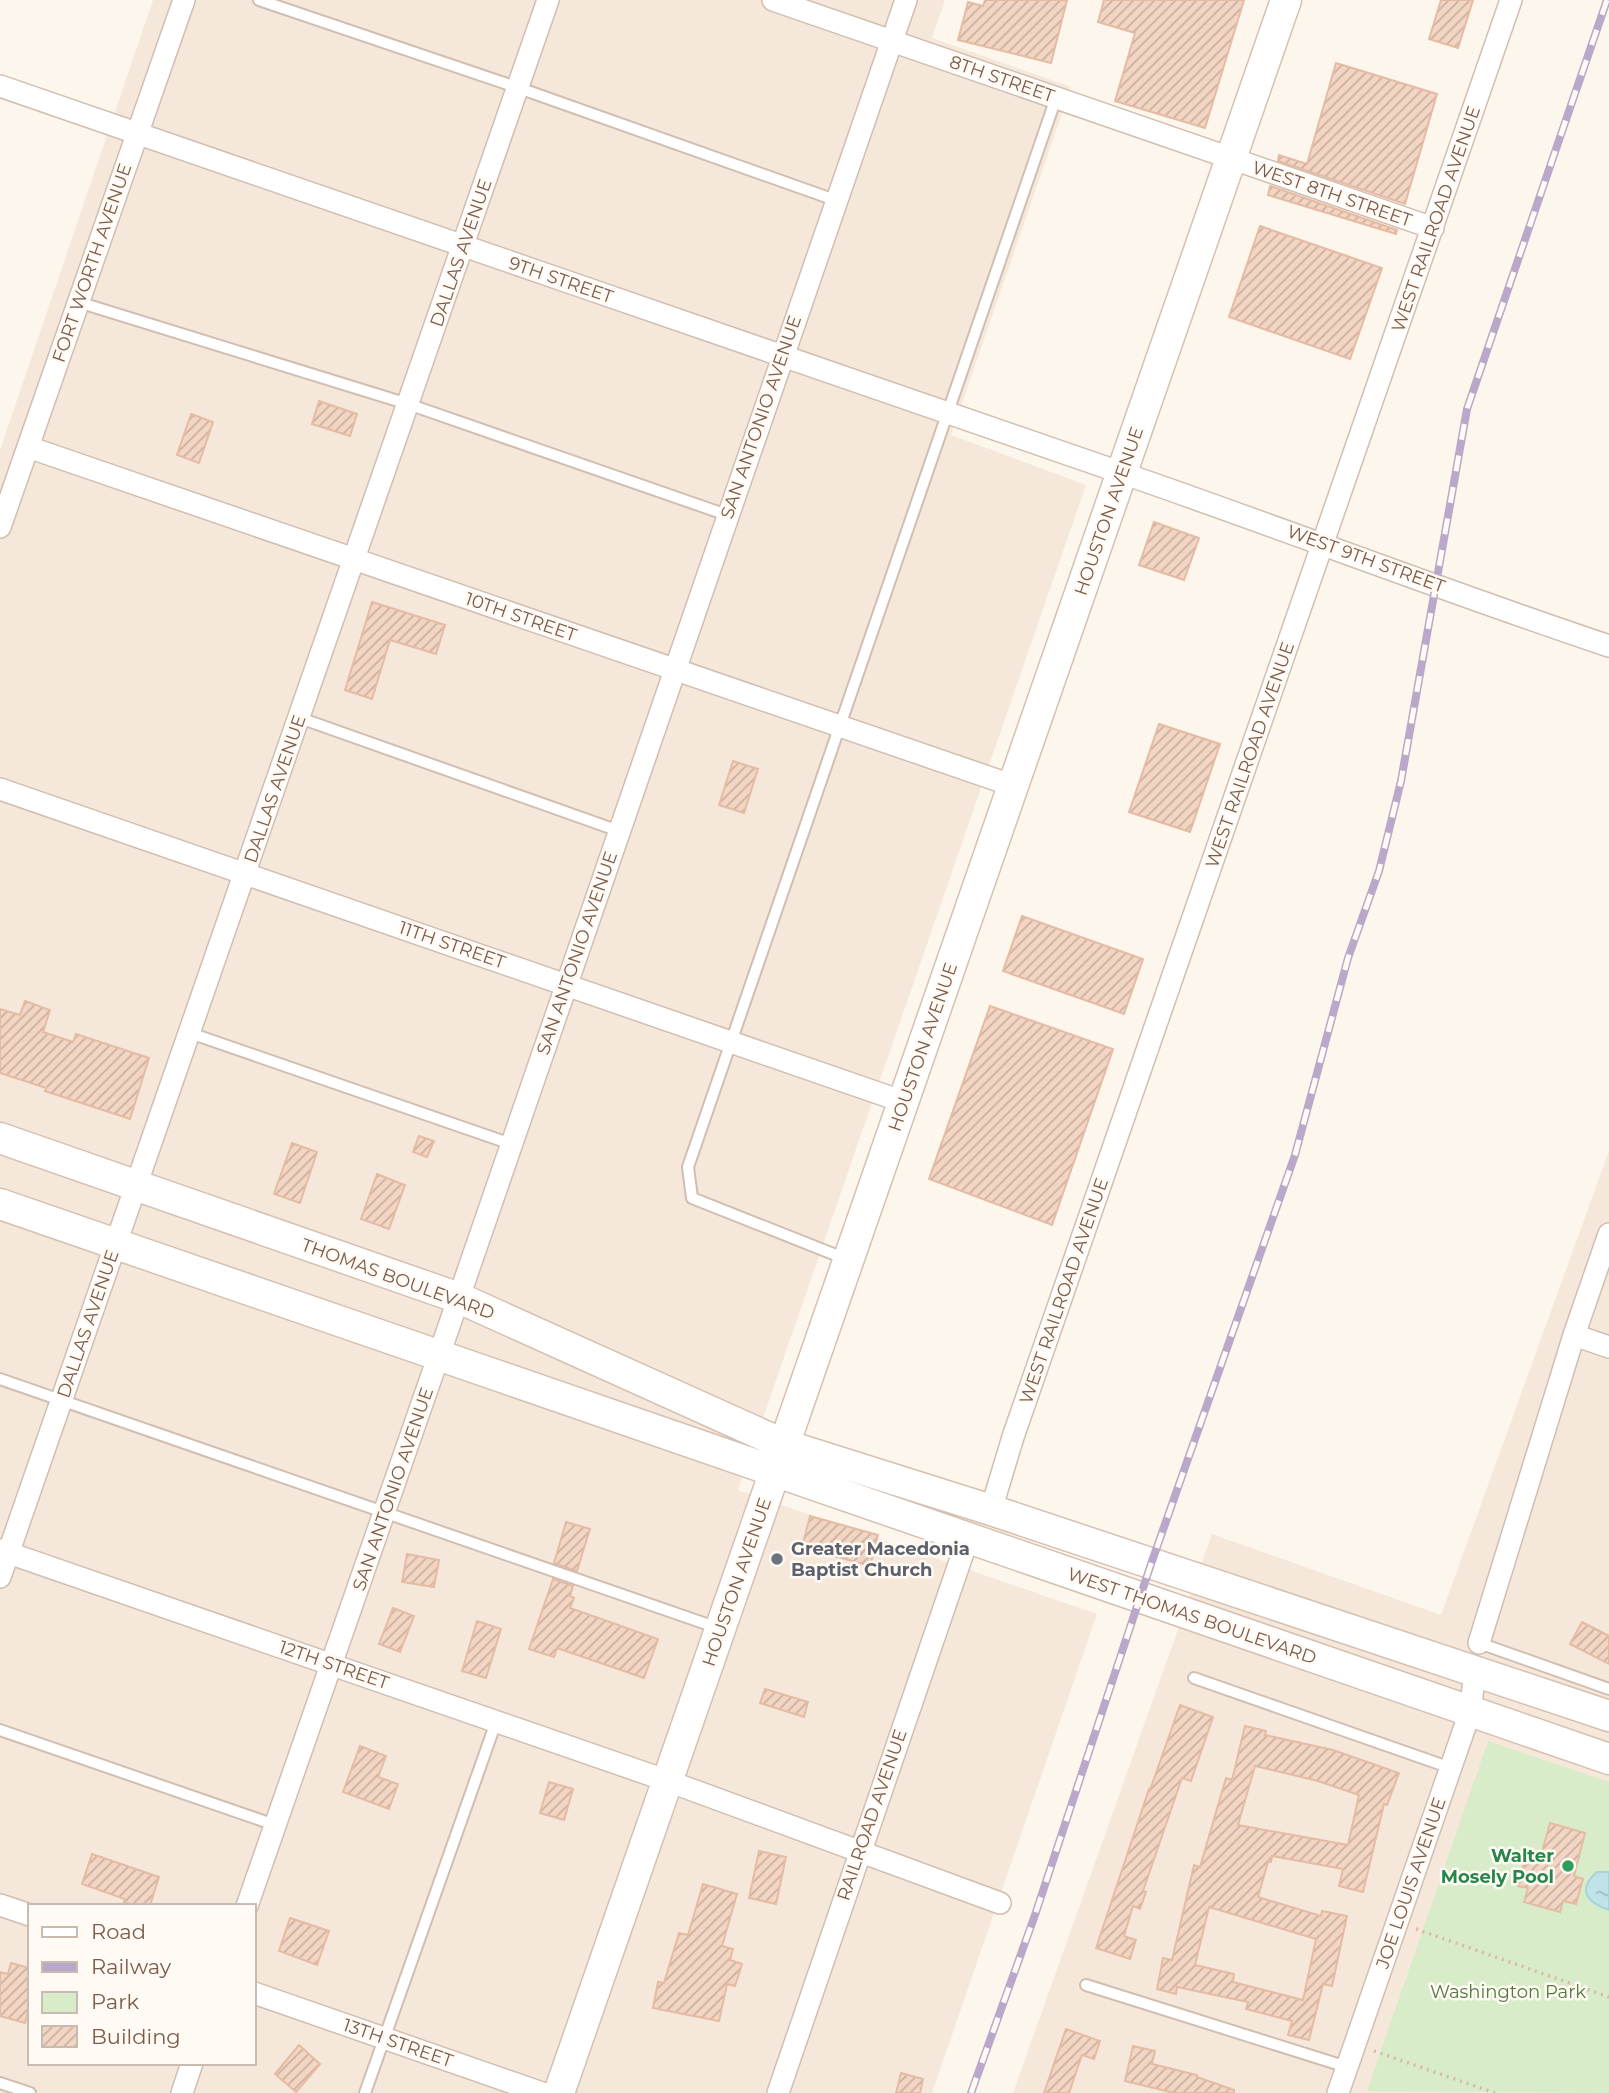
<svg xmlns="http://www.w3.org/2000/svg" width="1609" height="2093" viewBox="0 0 1609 2093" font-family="Montserrat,sans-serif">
<defs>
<pattern id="water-ripples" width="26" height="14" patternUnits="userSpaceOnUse" patternTransform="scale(1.75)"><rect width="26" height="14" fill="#bfe3e8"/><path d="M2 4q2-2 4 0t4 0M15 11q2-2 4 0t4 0" fill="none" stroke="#a0bbbe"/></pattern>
<pattern id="building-hatch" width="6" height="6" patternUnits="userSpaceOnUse" patternTransform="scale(1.75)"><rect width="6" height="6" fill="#f3d5c3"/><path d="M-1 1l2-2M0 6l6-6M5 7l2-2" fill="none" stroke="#cab0a1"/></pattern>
</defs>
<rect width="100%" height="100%" fill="#fdf6ec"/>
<path fill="#f5e8da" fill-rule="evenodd" d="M153 0H945L932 38 1071 87 951 435 1086 485 738 1490 1097 1614 932 2093H0V450ZM30 1906H254V2063H30Z
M1609 1151V2093H1013L1212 1534 1441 1615Z"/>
<path fill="#d8ecc9" d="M1488 1741 1609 1782V2093L1367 2091Z"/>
<path fill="url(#water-ripples)" stroke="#a5d3da" stroke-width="2" d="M1597 1872H1609V1910C1588 1903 1576 1890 1597 1872Z"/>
<path fill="url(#building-hatch)" stroke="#e6bba3" stroke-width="2" fill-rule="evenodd" d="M985 0H1067L1051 63 958 40 968 2 983 6Z
M1104 0H1244L1205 128 1115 101 1135 33 1098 22Z
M1441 0H1473L1458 48 1429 39Z
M1336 63 1437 94 1405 204 1278 161 1279 155 1307 164Z
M1270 186 1397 230 1396 234 1268 195Z
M1260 226 1382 268 1350 359 1229 317Z
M319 401 357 414 350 436 312 424Z
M191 414 213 422 199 463 177 455Z
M1154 522 1199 538 1184 580 1139 565Z
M372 602 445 625 436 654 390 640 372 699 345 690Z
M1159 724 1220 744 1190 832 1129 812Z
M733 761 758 769 744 813 719 805Z
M1022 916 1143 959 1124 1014 1003 971Z
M25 1001 50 1010 43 1032 73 1042 76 1034 149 1058 130 1119 45 1091 46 1088 0 1073V1009L20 1015Z
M990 1006 1113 1049 1052 1225 929 1179Z
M419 1136 434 1141 427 1157 413 1152Z
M292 1143 317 1152 300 1203 274 1194Z
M377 1174 405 1185 389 1229 361 1219Z
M810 1516 878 1535 870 1566 802 1547Z
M566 1522 590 1529 577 1571 554 1563Z
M407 1554 439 1560 434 1587 402 1582Z
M553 1579 573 1586 570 1596 574 1598 570 1608 658 1639 644 1678 557 1648 554 1657 529 1649Z
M393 1608 414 1616 400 1652 379 1644Z
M477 1621 501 1629 486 1678 462 1671Z
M1582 1622 1609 1636V1664L1570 1644Z
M765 1689 808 1702 804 1717 760 1703Z
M1180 1705 1213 1717 1191 1781 1182 1778 1143 1891 1146 1892 1140 1909 1133 1906 1124 1936 1136 1940 1130 1959 1096 1948 1149 1789 1150 1790Z
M1245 1726 1266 1731 1265 1735 1333 1750 1399 1773 1387 1805 1384 1804 1363 1892 1339 1886 1343 1869 1272 1856 1271 1862H1268L1258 1897 1321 1916 1322 1911 1347 1916 1332 1986 1323 1984 1309 2040 1288 2035 1292 2021 1246 2009 1248 2002 1177 1987 1176 1994 1157 1989 1163 1958 1172 1960 1194 1865 1200 1867 1226 1778 1232 1780ZM1255 1766 1318 1781 1359 1795 1348 1845 1238 1825ZM1209 1907 1316 1939 1303 2000 1233 1982 1234 1974 1195 1965Z
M360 1746 386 1756 378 1777 398 1784 389 1809 343 1792Z
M549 1782 573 1789 564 1820 540 1813Z
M1550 1823 1585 1833 1574 1876 1583 1879 1576 1904 1563 1901 1560 1912 1524 1902 1528 1888 1518 1886 1525 1859 1539 1863Z
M759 1851 786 1857 776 1904 749 1898Z
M92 1854 159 1877 150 1906H136L124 1902 125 1899 82 1884Z
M703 1884 737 1894 722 1946 733 1949 730 1960 742 1964 735 1986 727 1984 719 2021 653 2008 658 1982 664 1983 679 1933 688 1935Z
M290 1918 329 1931 317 1965 279 1951Z
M11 1963 30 1968V2005L25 2023 0 2016V1972L8 1974Z
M1066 2029 1100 2041 1094 2059 1082 2055 1069 2093H1044Z
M299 2045 320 2064 296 2092 275 2074Z
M1133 2046 1155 2051 1152 2064 1197 2075V2077L1234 2090V2093H1174L1125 2081Z
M901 2073 923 2079 920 2093H896Z"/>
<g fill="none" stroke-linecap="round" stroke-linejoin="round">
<g stroke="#d1beb0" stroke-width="14">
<path id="lane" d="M259 0 519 88 835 200
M78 302 408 404 727 515
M300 718 619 831
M190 1033 511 1144
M846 1259 692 1198 688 1167 1056 98
M0 1379 718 1628
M1479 1643 1609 1689
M1194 1678 1451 1768
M0 1730 275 1825
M1086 1985 1347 2067
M0 2083 30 2093
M365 2093 496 1722"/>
</g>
<g stroke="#d1beb0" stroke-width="24">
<path id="street" d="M773 0 1433 228
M0 86C375 216 750 344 1125 474 1287 530 1447 592 1609 646
M28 447 1014 786
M0 527 184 0
M0 789 904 1102
M1574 1335 1609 1347
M991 1510 1013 1437 1511 0
M0 1550 668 1781 1000 1903
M0 1577 548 0
M1479 1643 1574 1335 1609 1234
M0 1905 30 1915
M247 1906 439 1355 906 0
M254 1993 542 2093
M182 2093 192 2063
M778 2093 968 1538
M1338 2093 1470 1712 1475 1672"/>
</g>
<g stroke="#d6c0b0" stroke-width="33">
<path id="secondary" d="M0 1138 459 1298 785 1445 991 1510 1609 1716
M0 1204 1609 1759
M559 2093 1286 0"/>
</g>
<path stroke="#d9b8a5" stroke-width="3.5" stroke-dasharray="2 5" stroke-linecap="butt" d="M1416 1929 1609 1997
M1374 2051 1495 2093"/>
<use href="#lane" stroke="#fff" stroke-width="10"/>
<use href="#street" stroke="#fff" stroke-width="21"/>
<use href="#secondary" stroke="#fff" stroke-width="30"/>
<g stroke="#b9a8c9" stroke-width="8">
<path id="rail" d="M971 2093 1035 1915 1151 1564 1295 1155 1348 958 1379 871 1401 781 1467 409 1607 0"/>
</g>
<use href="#rail" stroke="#fffaf3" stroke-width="5" stroke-dasharray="16" stroke-linecap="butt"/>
</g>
<circle fill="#6b7280" stroke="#fffaf3" stroke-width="2.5" cx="777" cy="1559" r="7"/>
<circle fill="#2e9e5b" stroke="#fffaf3" stroke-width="2.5" cx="1568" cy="1866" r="7"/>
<g text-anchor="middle" stroke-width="5" stroke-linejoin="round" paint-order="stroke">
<g font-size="18" fill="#7a5c4d" stroke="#fffaf3">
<text transform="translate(1002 79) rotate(19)" y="6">8TH STREET</text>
<text transform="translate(1332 194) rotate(19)" y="6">WEST 8TH STREET</text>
<text transform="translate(1436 219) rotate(-71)" y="6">WEST RAILROAD AVENUE</text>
<text transform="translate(461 253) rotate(-71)" y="6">DALLAS AVENUE</text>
<text transform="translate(92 263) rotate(-71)" y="6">FORT WORTH AVENUE</text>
<text transform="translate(561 280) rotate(19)" y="6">9TH STREET</text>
<text transform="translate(761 417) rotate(-71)" y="6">SAN ANTONIO AVENUE</text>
<text transform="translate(1109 511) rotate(-71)" y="6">HOUSTON AVENUE</text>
<text transform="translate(1366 559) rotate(20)" y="6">WEST 9TH STREET</text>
<text transform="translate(521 617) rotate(19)" y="6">10TH STREET</text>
<text transform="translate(1250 755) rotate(-71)" y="6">WEST RAILROAD AVENUE</text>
<text transform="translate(275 789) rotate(-71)" y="6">DALLAS AVENUE</text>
<text transform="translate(452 945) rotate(19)" y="6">11TH STREET</text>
<text transform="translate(577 953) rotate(-71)" y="6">SAN ANTONIO AVENUE</text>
<text transform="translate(923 1047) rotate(-71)" y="6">HOUSTON AVENUE</text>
<text transform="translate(398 1279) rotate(20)" y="6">THOMAS BOULEVARD</text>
<text transform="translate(1064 1291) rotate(-71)" y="6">WEST RAILROAD AVENUE</text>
<text transform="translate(88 1324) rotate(-71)" y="6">DALLAS AVENUE</text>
<text transform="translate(393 1489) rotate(-71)" y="6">SAN ANTONIO AVENUE</text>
<text transform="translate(737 1582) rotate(-71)" y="6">HOUSTON AVENUE</text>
<text transform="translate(1192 1616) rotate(19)" y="6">WEST THOMAS BOULEVARD</text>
<text transform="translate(334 1665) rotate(19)" y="6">12TH STREET</text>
<text transform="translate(872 1815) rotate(-71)" y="6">RAILROAD AVENUE</text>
<text transform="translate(1411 1883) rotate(-71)" y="6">JOE LOUIS AVENUE</text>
<text transform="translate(398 2043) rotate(19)" y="6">13TH STREET</text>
</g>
<g font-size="18" font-weight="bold" fill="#5b616d" stroke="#fffaf3" text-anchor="start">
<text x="791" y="1555">Greater Macedonia<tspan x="791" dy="21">Baptist Church</tspan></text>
</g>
<g font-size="18" font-weight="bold" fill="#27864d" stroke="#fffaf3" text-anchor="end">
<text x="1554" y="1862">Walter<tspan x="1554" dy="21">Mosely Pool</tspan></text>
</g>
<g font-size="18" fill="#537a41" stroke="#fffaf3">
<text x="1508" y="1998">Washington Park</text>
</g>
</g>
<rect x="28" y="1904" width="228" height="161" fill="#fffaf3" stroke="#cabbb1" stroke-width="2"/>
<rect x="42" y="1927" width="35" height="10" fill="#ffffff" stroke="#cabbb1" stroke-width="2"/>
<text x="91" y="1939" font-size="21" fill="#7a5c4d">Road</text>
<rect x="42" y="1962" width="35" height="10" fill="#b9a8c9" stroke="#cabbb1" stroke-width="2"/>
<text x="91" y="1974" font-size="21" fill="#7a5c4d">Railway</text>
<rect x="42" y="1992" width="35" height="21" fill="#d8ecc9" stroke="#cabbb1" stroke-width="2"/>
<text x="91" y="2009" font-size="21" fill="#7a5c4d">Park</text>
<rect x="42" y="2026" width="35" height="21" fill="url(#building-hatch)" stroke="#cabbb1" stroke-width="2"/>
<text x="91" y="2044" font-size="21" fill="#7a5c4d">Building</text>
</svg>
